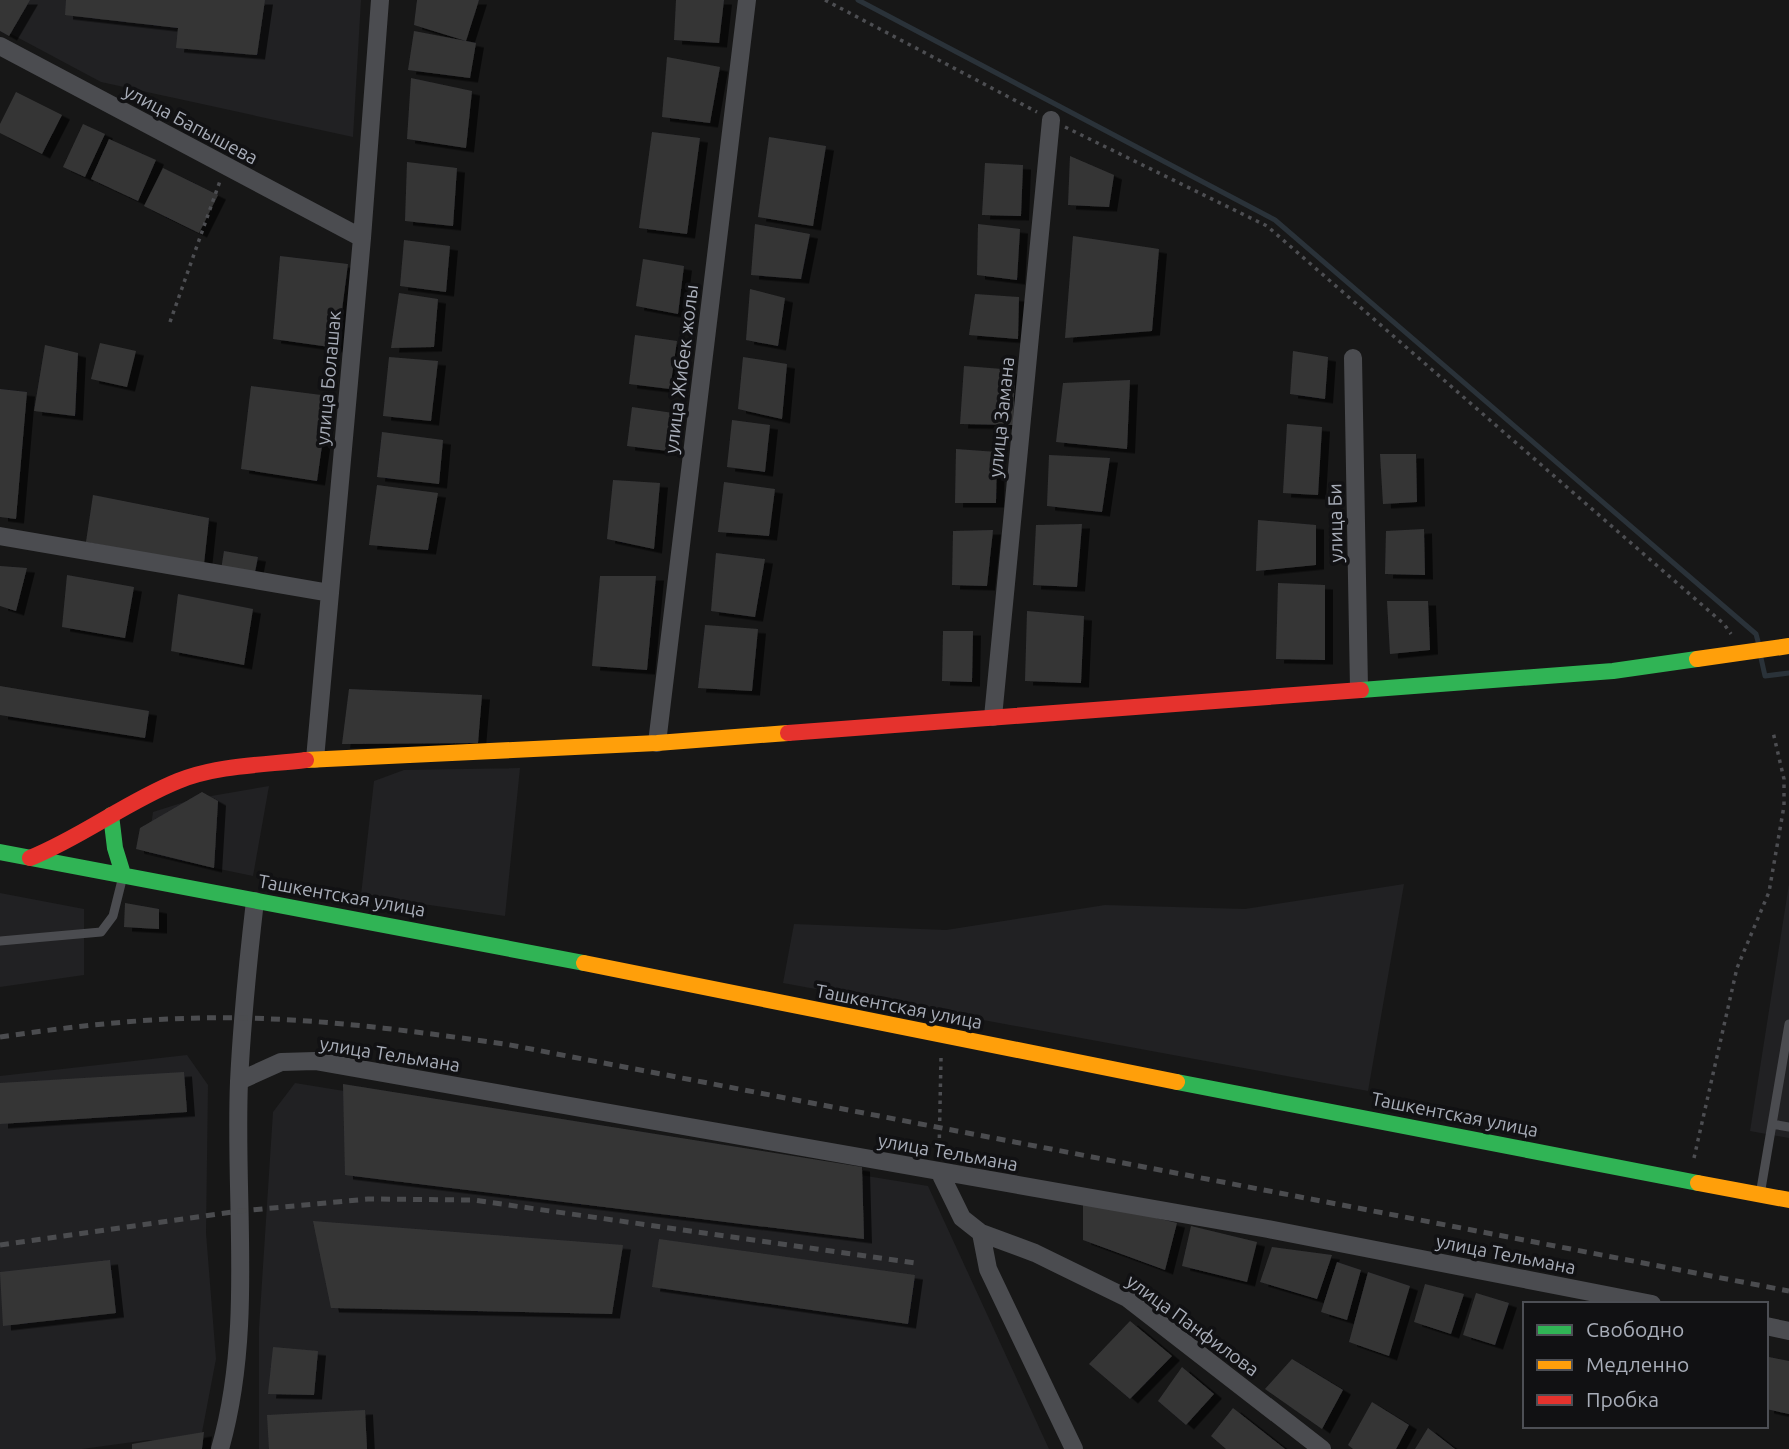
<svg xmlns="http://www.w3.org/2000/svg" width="1789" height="1449" viewBox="0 0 1789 1449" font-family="Ubuntu,sans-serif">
<defs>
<filter id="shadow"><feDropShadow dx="8" dy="4.5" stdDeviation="0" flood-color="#0009"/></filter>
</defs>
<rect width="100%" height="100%" fill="#171717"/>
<path fill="#212123" d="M0 0H361L353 137 101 82 0 28Z
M520 768 505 916 361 895 374 781 404 770Z
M269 786 253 876 147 854 153 812 194 799Z
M1404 884 1368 1091 783 983 794 924 946 930 1105 905 1245 909Z
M1789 884V1138L1750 1131Z
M0 893 84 909V975L0 987Z
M187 1055 208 1085 206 1233 216 1359 199 1448 148 1440 82 1449H0V1076Z
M295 1083 928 1186 1049 1449H259V1328L273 1112Z"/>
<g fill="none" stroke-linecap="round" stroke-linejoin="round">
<path stroke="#2a3239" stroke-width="5" d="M858 0 1275 220 1756 634 1759 645
M1761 658 1765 676 1789 673"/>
</g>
<path fill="#353536" filter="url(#shadow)" d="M0 0H30L9 36 0 31Z
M66 0H265L257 55 176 48 178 28 65 15Z
M417 0H479L466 41 476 43 470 78 408 70 414 31 466 41 414 25Z
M676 0H724L719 43 674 40Z
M667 57 720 67 710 123 662 117Z
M411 78 472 91 466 148 407 139Z
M16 92 62 115 42 154 0 133V124Z
M83 124 105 134 85 177 63 167Z
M652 132 700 138 687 234 639 228Z
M769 137 826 146 813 226 758 217Z
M109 139 156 160 138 201 91 179Z
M1070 156 1114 175 1109 207 1068 205Z
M407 162 457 168 453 226 405 221Z
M985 163 1023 165 1021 216 982 215Z
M163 168 218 195 199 233 144 206Z
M755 224 810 234 801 279 751 275Z
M978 224 1020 229 1017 280 977 275Z
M1073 236 1159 249 1152 331 1065 338Z
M404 240 450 246 446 292 400 286Z
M280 256 348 264 337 348 273 339Z
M643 259 684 266 678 314 636 306Z
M750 289 785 298 778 346 746 340Z
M399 293 438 299 434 347 391 348Z
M975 294 1019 297 1018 339 969 335Z
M635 335 677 341 670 389 629 384Z
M100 343 136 351 127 387 91 379Z
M45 345 78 353 75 416 34 411Z
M1293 351 1328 357 1325 399 1290 394Z
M389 357 438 361 431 421 383 416Z
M743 357 787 364 782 419 738 409Z
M964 366 1015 370 1013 425 960 424Z
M1130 380 1127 449 1056 442 1063 383Z
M251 386 329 396 317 481 241 469Z
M0 389 27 392 16 519 0 517Z
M632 407 673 413 668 451 627 446Z
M732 420 770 425 765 472 727 467Z
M1287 424 1322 427 1318 495 1283 493Z
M382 432 443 440 439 484 377 477Z
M956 449 997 452 996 503H955Z
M1380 454H1416L1417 502 1383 504Z
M1049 455 1110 458 1102 512 1047 506Z
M613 480 660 483 654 549 607 539Z
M724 482 775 489 769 536 718 532Z
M377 485 438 493 428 550 369 545Z
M93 495 209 518 204 564 86 542Z
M1258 520 1316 525V565L1256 571Z
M1082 524 1077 587 1033 585 1036 525Z
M1424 529 1425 575 1385 574 1386 531Z
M993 530 987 586 952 585 953 531Z
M224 551 258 557 253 582 220 576Z
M716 553 765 559 755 617 711 611Z
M0 566 27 568 16 611 0 606Z
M67 575 134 587 125 638 62 627Z
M600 576H656L647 670 592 666Z
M1278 583 1325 585V660L1276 659Z
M178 594 253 609 244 665 171 651Z
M1387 601H1428L1430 650 1390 654Z
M1027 611 1084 616 1081 683 1025 681Z
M705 625 758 629 752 691 698 688Z
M943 631H973L972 682 942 681Z
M0 686 149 711 145 738 0 715Z
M349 689 482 695 478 743 342 744Z
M202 792 218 801 214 868 136 849 140 828Z
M125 903 159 909V929L124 927Z
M184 1072 187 1112 0 1124V1083Z
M343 1084 862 1167 864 1239 345 1175Z
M1083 1200 1177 1223 1165 1270 1083 1240Z
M313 1221 623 1245 612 1314 331 1308Z
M1191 1226 1257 1242 1247 1282 1182 1266Z
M659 1239 915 1275 908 1324 652 1287Z
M1272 1247 1332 1255 1317 1299 1260 1282Z
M110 1260 116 1313 3 1326 0 1272Z
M1337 1262 1361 1270 1347 1320 1321 1312Z
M1368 1272 1410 1286 1389 1356 1349 1342Z
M1425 1284 1464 1294 1451 1334 1414 1322Z
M1476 1293 1509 1303 1495 1345 1463 1335Z
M1130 1321 1172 1356 1130 1399 1089 1364Z
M273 1347 318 1351 314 1395 268 1394Z
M1769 1357 1789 1361V1414L1766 1409Z
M1292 1359 1343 1390 1322 1429 1265 1389Z
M1182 1367 1214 1394 1186 1425 1158 1401Z
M1372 1402 1409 1425 1396 1449H1353L1348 1445Z
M1233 1408 1285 1449H1226L1211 1436Z
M365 1410 367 1449H269L267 1415Z
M1428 1428 1455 1449H1415Z
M204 1432 202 1449H132V1444Z"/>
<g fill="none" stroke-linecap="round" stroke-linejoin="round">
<path stroke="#4d4e52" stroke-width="3.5" stroke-dasharray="3.5 5" stroke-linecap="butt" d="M825 0 1037 112
M1065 127 1267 226 1724 624 1731 634
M170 322 220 181
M939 1155 941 1058
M1694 1158 1737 968 1769 892 1784 806V779L1773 732"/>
<path stroke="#4b4c50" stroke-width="9" d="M0 941 101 932 113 916 122 880
M1772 1124 1789 1127
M1761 1189 1789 1024"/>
<path stroke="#4b4c50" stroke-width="18" d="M0 46 362 238
M1353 358 1359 688
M0 536 330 593
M993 717 1051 120
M657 743 747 0
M315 759 362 238 380 0
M239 1081 281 1062 315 1061 1268 1229 1652 1304
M939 1171 962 1218 981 1233 1035 1253 1127 1298 1322 1449
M981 1233 988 1269 1074 1449
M1766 1326 1789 1331
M220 1449C254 1330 234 1203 239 1082 242 1021 248 961 255 901"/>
<path stroke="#30b455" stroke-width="16" d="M1361 690 1613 671 1697 659
M111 815 115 848 123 874
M0 852 584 963
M1177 1082 1698 1183"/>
<path stroke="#ff9f0a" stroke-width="16" d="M1697 659 1789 646
M306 760 657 743 788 733
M584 963 1177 1082
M1698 1183 1789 1200"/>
<path stroke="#e5322d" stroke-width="16" d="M788 733 1361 690
M30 858C82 837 126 802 178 781 217 765 265 765 306 760"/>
<path stroke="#4b4c4f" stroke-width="5" stroke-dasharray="9 7" stroke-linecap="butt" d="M0 1037C81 1025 163 1016 245 1018 332 1020 419 1032 505 1044L1789 1291
M0 1245 240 1211 368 1199 473 1200 915 1263"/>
</g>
<g text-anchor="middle" stroke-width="7" stroke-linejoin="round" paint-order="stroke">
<g font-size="19" fill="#a8adb8" stroke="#111113">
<text transform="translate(191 124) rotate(28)" y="7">улица Бапышева</text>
<text transform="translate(681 369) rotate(-83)" y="7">улица Жибек жолы</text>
<text transform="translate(328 378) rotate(-85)" y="7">улица Болашак</text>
<text transform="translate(1001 417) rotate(-84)" y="7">улица Замана</text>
<text transform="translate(1335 523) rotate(-91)" y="7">улица Би</text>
<text transform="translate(342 895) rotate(10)" y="7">Ташкентская улица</text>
<text transform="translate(899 1006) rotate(11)" y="7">Ташкентская улица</text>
<text transform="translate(390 1054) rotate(9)" y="7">улица Тельмана</text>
<text transform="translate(1455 1114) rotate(11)" y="7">Ташкентская улица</text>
<text transform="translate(948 1152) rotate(10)" y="7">улица Тельмана</text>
<text transform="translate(1506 1254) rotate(11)" y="7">улица Тельмана</text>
<text transform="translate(1193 1325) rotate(36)" y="7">улица Панфилова</text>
</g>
</g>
<rect x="1523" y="1302" width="245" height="126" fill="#111113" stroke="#4d4f55" stroke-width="2"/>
<rect x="1537" y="1325" width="35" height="10" fill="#30b455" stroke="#4d4f55" stroke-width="2"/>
<text x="1586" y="1337" font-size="21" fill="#a8adb8">Свободно</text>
<rect x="1537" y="1360" width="35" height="10" fill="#ff9f0a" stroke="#4d4f55" stroke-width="2"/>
<text x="1586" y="1372" font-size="21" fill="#a8adb8">Медленно</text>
<rect x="1537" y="1395" width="35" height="10" fill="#e5322d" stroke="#4d4f55" stroke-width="2"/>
<text x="1586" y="1407" font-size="21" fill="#a8adb8">Пробка</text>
</svg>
